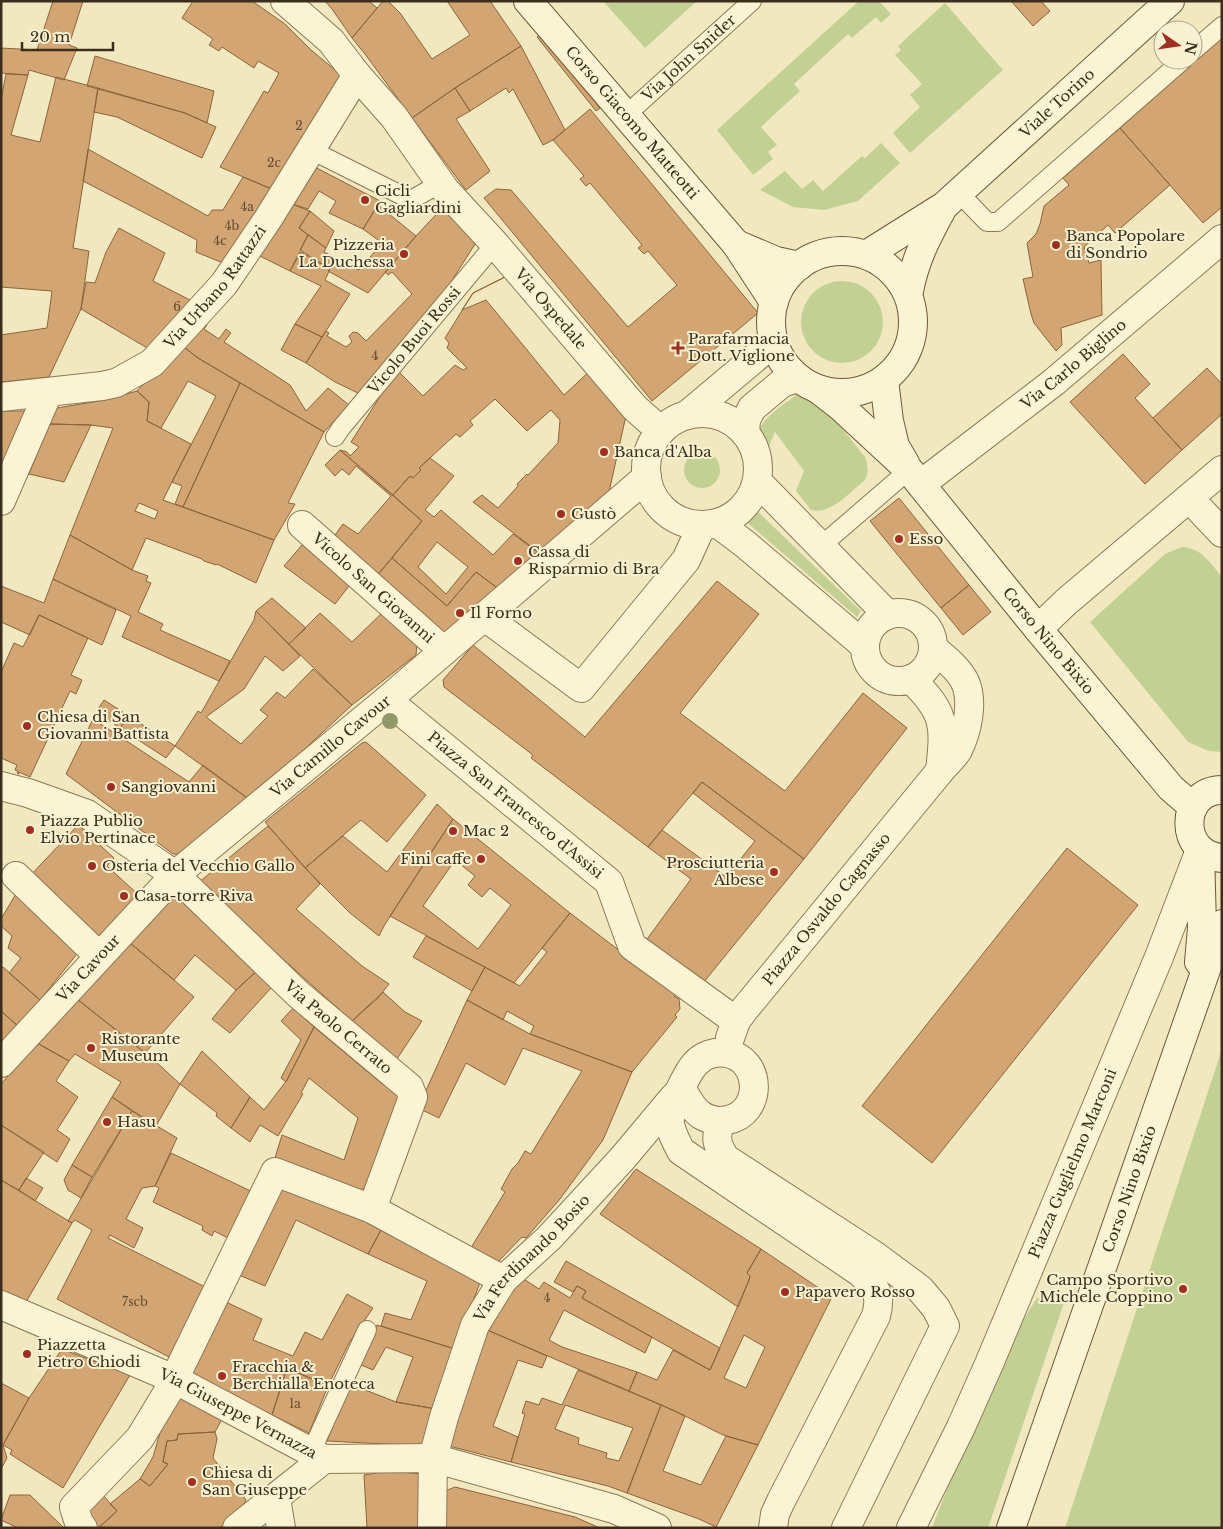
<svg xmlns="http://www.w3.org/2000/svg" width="1223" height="1529" viewBox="0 0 1223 1529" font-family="'Libre Baskerville',serif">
<rect width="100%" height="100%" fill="#f1e8c0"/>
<path fill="#c3d093" d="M603 1H697L645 48Z
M859 1H879L891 14 881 23 876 17 852 38 848 34 794 84 800 91 761 127 777 145 768 152 773 159 753 175 717 130Z
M945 3 1003 70 910 153 893 133 920 107 910 95 922 84 895 55 901 50 898 46Z
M881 143 900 163 858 201 824 210 793 207 760 190 785 171 802 189 813 180 823 191 862 156 865 158Z
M801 322a41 41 0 1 1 82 0a41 41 0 1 1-82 0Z
M798 394 814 396 820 401 865 457C868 466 869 472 865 480 850 492 831 515 811 510L796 491 804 471 775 432 766 453C764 450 760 446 759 443 751 423 785 404 798 394Z
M684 470a18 18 0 1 1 36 0a18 18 0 1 1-36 0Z
M753 507 861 611 857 617 742 518Z
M1182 547C1202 548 1210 563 1222 577V752L1209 751 1188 742 1090 622 1165 554Z
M1222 1049V1528H1065Z
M1037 1298 1064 1303 988 1528H932L995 1365Z"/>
<path fill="#d3a573" stroke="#8d643a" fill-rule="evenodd" d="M53 1H83L69 45 77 48 64 80 29 70 28 75 1 73V48L37 50Z
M193 1H252L285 24 311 50 341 75 274 190 220 167 264 91 268 93 279 73 258 61 254 68 222 47 219 51 209 45 213 39 182 18Z
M325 1H369L377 8 352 38 332 9Z
M383 1H388L400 13 432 59 470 35 447 1H490L521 46 455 88 412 118 365 54 352 38Z
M1011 1H1041L1050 11 1033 26Z
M540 35 600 108 596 111 537 37Z
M1222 38V207L1203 223 1120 128Z
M521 46 565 130 553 140 543 145 513 89 509 93 506 88 470 111 455 88Z
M95 56 214 91 207 123 185 113 87 86Z
M6 74 28 75 11 135 40 142 56 77 98 88 73 248 89 251 81 309 49 377 1 382V335L47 328 52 291 1 287V100Z
M98 88 185 113 216 127 202 158 117 117 94 112Z
M455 88 470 111 456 119 490 171 466 190 412 118Z
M590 109 758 313 652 401 484 198 496 189 511 190 628 327 677 285 648 251 644 254 638 248 642 245 590 183 586 186 580 179 584 176 553 140Z
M1120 128 1170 185 1115 233 1108 225 1084 247 1089 263 1101 260 1102 315 1061 328 1062 345 1056 351 1034 323 1031 314 1023 279 1033 277 1027 243 1036 234 1040 224 1044 206 1069 185 1063 178Z
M88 149 208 216 212 210H223L243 177 274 190 223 263 196 252 197 240 83 181Z
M311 165 380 201 363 229 329 213 336 201 319 191 308 209 289 203Z
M289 203 310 211 299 228 308 235 290 271 256 254Z
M378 205 416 236 368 293 328 271 330 269 300 250 308 235 326 248 324 252 359 270 382 243 363 229Z
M445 205 477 241 430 315 360 394 335 382 306 363 326 331 329 333 327 336 346 347 352 342 349 336 353 332 358 333 366 341 412 294 392 272 388 275 385 272 416 236Z
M310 211 334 231 326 248 299 228Z
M119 228 165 253 153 281 194 302 154 352 81 309 86 282 95 283 106 252Z
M301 252 330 269 325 280 350 294 322 337 295 324 321 286 290 271Z
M509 275 592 369 564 395 486 300 462 310 473 293Z
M509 275 627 411 609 492 542 555 473 502 482 495 498 508 518 486 517 484 527 474 528 475 558 443 560 420 551 410 527 431 495 399 470 421 473 425 460 437 456 434 419 468 421 470 413 478 410 476 393 495 340 450 347 452 350 456 359 447 351 442 397 370 423 396 455 365 463 370 467 368 447 348 449 343 445 338 473 293Z
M200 321 207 325 204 329 219 339 226 329 231 333 224 342 290 385 306 411 328 388 349 405 324 432 198 358 180 344Z
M295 324 322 337 306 363 281 350Z
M180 344 198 358 240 383 183 507 175 504 182 486 172 482 216 396 188 381 161 428 147 421 149 402 137 391Z
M1123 354 1150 384 1135 398 1182 450 1145 484 1070 402Z
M1207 368 1222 384V414L1182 450 1153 418Z
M240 383 324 432 288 503 295 504 274 540 183 507Z
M137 391 149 402 147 421 191 444 163 500 274 540 256 583 217 564 216 565 204 561 202 559 146 538 132 570 70 535 113 428 91 425 49 424 57 408 105 400ZM139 503 158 511 155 519 135 511Z
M1 411H36L1 492Z
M49 424 91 425 64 482 29 474Z
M340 450 422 521 375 578 330 542 343 524 358 534 391 496 356 466 349 475 342 469 335 476 325 465Z
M430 458 454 476 425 510 434 517 441 510 493 555 513 534 542 555 500 590 476 572 447 606 392 558 422 521 393 495 410 476 413 478 421 470 419 468ZM437 542 468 567 446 594 418 567Z
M899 498 969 585 941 608 870 521Z
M70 535 132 570 148 576 146 581 151 583 138 612 163 624 160 630 230 661 219 681 122 637 131 616 53 579Z
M308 538 356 577 335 604 284 566Z
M392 558 447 606 476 572 500 590 447 642 375 578Z
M53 579 116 610 102 645 39 615 30 635 1 622V586L44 603Z
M717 581 759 614 680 713 785 791 863 693 907 728 804 859 702 782 648 847 531 758 533 755 444 687 443 680 473 645 585 737Z
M969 585 991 612 963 635 941 608Z
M272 598 306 628 289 644 256 611Z
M256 611 300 656 283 671 265 656 244 689 206 717 241 744 268 716 260 710 277 692 285 698 313 669 352 705 250 800 175 746 198 711 201 713 254 620Z
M384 611 417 644 416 655 352 705 289 644 320 613 352 642Z
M39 615 88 638 71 675 82 680 76 694 70 691 30 777 19 772V774L17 773 18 771 15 770 17 765 1 758V672L14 643 23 647Z
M104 700 129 716 120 728 96 712Z
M129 716 175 746 166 758 120 728Z
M93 719 189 782 203 765 250 800 188 854H173L66 774Z
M366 742 426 795 387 842 361 820 305 868 265 822 362 743Z
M702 782 804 859 703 983 645 942 691 879 648 847 662 830 726 877 755 841 693 793Z
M437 804 453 819 384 926 379 936 350 913 305 868 343 836 387 872Z
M453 819 570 913 514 983 390 916ZM455 860 475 876 468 885 482 897 490 888 511 905 478 949 423 906Z
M78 825 114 858 107 866 143 899 99 949 28 878Z
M268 826 320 884 296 909 362 966 389 984 378 998 352 1021 198 883Z
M1067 848 1138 905 932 1163 862 1106Z
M20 887 81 949 40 1000 9 973 21 958 8 948 12 936 1 926V919Z
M175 896 259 969 236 990 195 955 174 980 129 942Z
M570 913 675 993 674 996 679 999 680 1009 675 1015 677 1017 632 1072 530 1034 534 1026 507 1011 503 1020 467 1000 485 967 520 986 547 952 542 948Z
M426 936 485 967 472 991 413 957Z
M129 942 194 997 145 1053 77 999Z
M3 967 40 1000 19 1027 1 1011V969Z
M259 969 272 987 230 1033 212 1019 236 990Z
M383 992 405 1012 422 1021 395 1062 352 1021Z
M77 999 154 1060 180 1084 156 1126 112 1097 121 1082 75 1054 69 1061 37 1043Z
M467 1000 530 1034 632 1072 603 1140 560 1199 526 1238 522 1237 496 1264 469 1251 505 1192 501 1189 512 1169 518 1163 525 1151 531 1154 582 1071 523 1048 505 1085 466 1063 439 1118 418 1108Z
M293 1008 314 1027 286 1082 281 1078 301 1040 281 1021Z
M1 1011 19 1027 1 1048Z
M314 1027 381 1083 400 1094 373 1185 353 1193 274 1161 282 1135 344 1160 358 1118 309 1078 301 1093 303 1094 278 1136 260 1125 250 1142 231 1128 250 1097 264 1110 287 1080Z
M37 1043 69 1061 56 1081 78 1097 57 1130 70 1139 57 1162 1 1125V1084Z
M202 1051 250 1097 231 1128 216 1116 217 1113 180 1084Z
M112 1097 132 1111 92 1177 72 1165Z
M132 1111 177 1138 155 1186 142 1188 126 1219 143 1228 134 1248 110 1235 108 1238 209 1289 173 1359 57 1299 92 1230 75 1220 72 1223 68 1221Z
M1 1125 44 1152 19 1190 1 1180Z
M171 1153 257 1194 234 1241 214 1231 212 1236 202 1230 203 1226 153 1202 159 1188 155 1186Z
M72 1165 92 1177 81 1198 68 1190 64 1180Z
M636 1169 761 1249 747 1273 750 1276 749 1280 738 1307 600 1214Z
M26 1178 43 1188 35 1201 19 1190Z
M1 1180 72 1223 22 1309 1 1299Z
M278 1188 315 1196 381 1230 368 1254 296 1220 265 1286 239 1275Z
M381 1230 481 1280 455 1349 381 1326 385 1313 411 1320 427 1281 368 1254Z
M761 1249 832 1297 758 1445 723 1435 673 1410 629 1391 637 1372 657 1380 673 1350 710 1370 749 1280 750 1276 747 1273ZM744 1335 765 1347 746 1388 724 1378Z
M566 1261 720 1348 710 1370 582 1298 586 1291 577 1286 573 1292 554 1282Z
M519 1276 539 1289 544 1282 570 1298 577 1286 586 1291 582 1298 652 1337 645 1353 564 1310 549 1340 562 1347 637 1372 629 1391 485 1329Z
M347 1294 373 1308 349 1343 328 1386 287 1368 272 1415 223 1389 189 1376 226 1302 262 1319 253 1340 293 1356 305 1332 322 1340Z
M377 1325 455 1349 436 1409 396 1402 413 1357 386 1347 373 1370 359 1364Z
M485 1329 547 1356 542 1368 518 1360 493 1426 518 1437 511 1462 445 1445Z
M62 1349 130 1375 63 1488 10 1454 12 1450 3 1445 29 1398Z
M287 1368 328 1386 309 1433 272 1415Z
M578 1370 661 1405 627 1493 608 1486 511 1462 525 1414 522 1413 526 1401 539 1405 542 1398 562 1405ZM565 1405 633 1428 619 1461 606 1458 607 1453 578 1444 579 1438 555 1429Z
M1 1383 29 1398 3 1445 7 1458 1 1469Z
M350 1384 396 1402 436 1409 425 1446 327 1441Z
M181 1392 223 1417 215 1432 178 1434 177 1440 167 1441 163 1462 168 1464 150 1486 140 1479 153 1457 161 1429Z
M661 1405 685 1416 663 1471 701 1485 726 1436 758 1445 716 1527 699 1519 627 1493Z
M215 1432 217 1439 213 1458 246 1500 241 1511 220 1528H99L117 1511 110 1504 140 1479 150 1486 168 1464 163 1462 167 1441 177 1440 178 1434Z
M389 1471 423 1474 422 1528H367L364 1475Z
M455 1487 575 1517 600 1528H441L445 1491Z
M10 1495H30L64 1528H18L1 1520Z
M103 1495 117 1511 98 1528 84 1512Z"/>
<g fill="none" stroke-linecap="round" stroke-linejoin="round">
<g stroke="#8c7956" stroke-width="20">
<g id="lane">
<path d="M1193 51 1222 26"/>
<path id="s1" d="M626 115 752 1"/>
<path d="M311 150 411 200 441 183"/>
<path d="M959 193 987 222H998L1183 60"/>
<path id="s2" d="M335 437 341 428 495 244"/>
<path d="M821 546 909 470"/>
<path d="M311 1452 367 1330"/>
</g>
</g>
<g stroke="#8c7956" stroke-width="30">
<g id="street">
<path id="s3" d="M285 1 331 41 357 75 394 117 446 191 495 244 635 408 661 431"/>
<path id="s4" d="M1 397 102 386 116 383 152 363 224 284 268 219 357 75"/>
<circle cx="702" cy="469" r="56"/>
<path d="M687 415 774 342"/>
<path d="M745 433 746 420 752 408 782 383 798 378"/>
<path d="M757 481 888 615"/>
<path id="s5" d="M921 484 1054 382 1222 239"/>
<path d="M1189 498 1222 533"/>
<path d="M1 501 48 393"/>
<path d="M717 523 745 544 865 646"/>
<path id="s6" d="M302 525 444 651"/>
<circle cx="899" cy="647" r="34"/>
<path d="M485 617 581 688 686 560 702 525"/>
<path d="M1038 629 1066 602 1222 470"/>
<path d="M911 679C946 713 945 725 940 771 946 764 953 758 958 750 967 732 974 702 965 682 959 669 945 658 934 649"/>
<path id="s7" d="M387 700 609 882 632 946 736 1021"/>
<path id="s8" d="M1 786 28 793 87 814 175 875 298 994 409 1087 413 1097 372 1209"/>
<path d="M16 876 99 956"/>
<path id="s9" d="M730 1038 736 1021 744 1010 940 771"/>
<path id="s10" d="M1 1063 175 875 387 700 647 477"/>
<path d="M681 1088C687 1097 692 1109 701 1115 709 1120 719 1122 727 1120 763 1114 763 1059 726 1053 715 1051 703 1055 695 1064 687 1073 671 1106 670 1119 669 1129 676 1141 681 1151L861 1273C876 1289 882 1293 876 1316L781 1501 775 1514 773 1528"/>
<path d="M721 1121C715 1138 716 1143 725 1158L874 1255 920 1289 936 1308 945 1326 846 1528"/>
<path id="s11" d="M1 1305 174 1379 324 1459 433 1458 614 1509 657 1528"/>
<path d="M276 1498 281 1528"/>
<path d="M83 1528 79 1523 74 1507 140 1438 169 1390 275 1172 372 1209 503 1280"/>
<path d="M237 1528 324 1459"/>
<path id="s12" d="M432 1528 433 1458 444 1417 475 1325 503 1280 549 1238 622 1159 674 1097"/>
<path id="s13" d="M911 1528 961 1427 989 1364 1159 957 1200 850"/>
</g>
</g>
<g stroke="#6e593a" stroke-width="30">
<g id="secondary">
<path id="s14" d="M528 1 736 244 774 302"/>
<path d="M736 244 776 261 799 266"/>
<circle cx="842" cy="322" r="71"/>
<path id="s15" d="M866 255 944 206 1170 1"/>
<path d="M909 291C915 259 927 237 942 209"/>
<path d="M884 380 889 421 895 446 905 463"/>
<path id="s16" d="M819 390 841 407 909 470 1038 629 1171 788 1193 807"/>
<path d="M1222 790C1179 790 1178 855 1222 858"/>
<path d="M1199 962 1202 928 1200 850"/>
<path id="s17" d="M1011 1528 1222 924"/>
</g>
</g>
<use href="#lane" stroke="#fbf4d4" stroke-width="18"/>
<use href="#street" stroke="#fbf4d4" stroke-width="28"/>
<use href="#secondary" stroke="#fbf4d4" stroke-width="28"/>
</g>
<circle fill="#929969" cx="390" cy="721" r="8"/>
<g fill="#a02e21" stroke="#f8f1d1" stroke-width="2">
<circle cx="365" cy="200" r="5"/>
<circle cx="1056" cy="245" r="5"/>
<circle cx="404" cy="254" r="5"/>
<path d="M675.5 340.5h5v5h5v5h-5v5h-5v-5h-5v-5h5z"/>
<circle cx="604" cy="452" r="5"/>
<circle cx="561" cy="514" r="5"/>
<circle cx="899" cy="539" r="5"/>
<circle cx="518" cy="561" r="5"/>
<circle cx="460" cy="613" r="5"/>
<circle cx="27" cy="726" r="5"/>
<circle cx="111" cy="787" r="5"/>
<circle cx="30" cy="830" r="5"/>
<circle cx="453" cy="831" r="5"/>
<circle cx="481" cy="859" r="5"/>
<circle cx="92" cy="866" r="5"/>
<circle cx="774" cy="872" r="5"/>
<circle cx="124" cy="896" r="5"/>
<circle cx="91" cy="1048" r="5"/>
<circle cx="107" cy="1122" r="5"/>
<circle cx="1183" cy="1289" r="5"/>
<circle cx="785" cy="1292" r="5"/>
<circle cx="27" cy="1354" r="5"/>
<circle cx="222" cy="1376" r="5"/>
<circle cx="192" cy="1482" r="5"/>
</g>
<g text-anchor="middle" stroke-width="4" stroke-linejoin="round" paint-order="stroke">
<g font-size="12" fill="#614c32">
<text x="299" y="130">2</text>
<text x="274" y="167">2c</text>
<text x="247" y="211">4a</text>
<text x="232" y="230">4b</text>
<text x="220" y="245">4c</text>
<text x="177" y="311">6</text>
<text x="375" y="360">4</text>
<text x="547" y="1302">4</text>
<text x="135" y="1306">7scb</text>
<text x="295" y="1408">1a</text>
</g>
<g font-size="15" fill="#3b2e1c" stroke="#f8f1d1">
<text dy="5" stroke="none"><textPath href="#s1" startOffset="85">Via John Snider</textPath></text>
<text dy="5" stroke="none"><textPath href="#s15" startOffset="245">Viale Torino</textPath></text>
<text dy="5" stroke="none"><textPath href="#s14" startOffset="160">Corso Giacomo Matteotti</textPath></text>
<text dy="5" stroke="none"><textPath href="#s4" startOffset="256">Via Urbano Rattazzi</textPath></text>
<text dy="5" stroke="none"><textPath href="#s3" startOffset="408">Via Ospedale</textPath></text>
<text dy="5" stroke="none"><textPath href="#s2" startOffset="125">Vicolo Buoi Rossi</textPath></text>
<text dy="5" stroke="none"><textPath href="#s5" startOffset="194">Via Carlo Biglino</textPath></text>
<text dy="5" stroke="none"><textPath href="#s6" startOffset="95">Vicolo San Giovanni</textPath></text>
<text dy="5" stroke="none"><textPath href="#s16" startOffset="341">Corso Nino Bixio</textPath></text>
<text dy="5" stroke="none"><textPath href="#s10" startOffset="458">Via Camillo Cavour</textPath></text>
<text dy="5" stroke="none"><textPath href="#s7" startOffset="166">Piazza San Francesco d'Assisi</textPath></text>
<text dy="5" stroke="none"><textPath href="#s9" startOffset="162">Piazza Osvaldo Cagnasso</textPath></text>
<text dy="5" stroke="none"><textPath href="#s10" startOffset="129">Via Cavour</textPath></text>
<text dy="5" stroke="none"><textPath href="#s8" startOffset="421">Via Paolo Cerrato</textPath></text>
<text dy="5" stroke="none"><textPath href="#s13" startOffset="399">Piazza Guglielmo Marconi</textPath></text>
<text dy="5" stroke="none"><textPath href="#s17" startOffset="359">Corso Nino Bixio</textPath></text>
<text dy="5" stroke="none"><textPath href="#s12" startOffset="298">Via Ferdinando Bosio</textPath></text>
<text dy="5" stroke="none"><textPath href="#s11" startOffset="261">Via Giuseppe Vernazza</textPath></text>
</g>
<g font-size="15" fill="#3b2e1c" stroke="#f8f1d1" text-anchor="start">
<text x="375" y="196">Cicli<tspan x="375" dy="17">Gagliardini</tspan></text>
<text x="1066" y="241">Banca Popolare<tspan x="1066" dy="17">di Sondrio</tspan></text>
<text x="394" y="250" text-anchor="end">Pizzeria<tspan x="394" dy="17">La Duchessa</tspan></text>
<text x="688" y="344">Parafarmacia<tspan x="688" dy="17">Dott. Viglione</tspan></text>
<text x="614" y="457">Banca d'Alba</text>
<text x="571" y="519">Gustò</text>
<text x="909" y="544">Esso</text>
<text x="528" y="557">Cassa di<tspan x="528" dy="17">Risparmio di Bra</tspan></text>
<text x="470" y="618">Il Forno</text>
<text x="37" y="722">Chiesa di San<tspan x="37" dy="17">Giovanni Battista</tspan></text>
<text x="121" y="792">Sangiovanni</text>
<text x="40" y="826">Piazza Publio<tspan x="40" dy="17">Elvio Pertinace</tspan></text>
<text x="463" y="836">Mac 2</text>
<text x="471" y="864" text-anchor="end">Fini caffe</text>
<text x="764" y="868" text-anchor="end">Prosciutteria<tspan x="764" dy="17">Albese</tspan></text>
<text x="102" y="871">Osteria del Vecchio Gallo</text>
<text x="134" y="901">Casa-torre Riva</text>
<text x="101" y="1044">Ristorante<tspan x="101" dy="17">Museum</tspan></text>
<text x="117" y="1127">Hasu</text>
<text x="1173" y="1285" text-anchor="end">Campo Sportivo<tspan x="1173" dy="17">Michele Coppino</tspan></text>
<text x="795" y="1297">Papavero Rosso</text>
<text x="37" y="1350">Piazzetta<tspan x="37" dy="17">Pietro Chiodi</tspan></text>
<text x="232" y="1372">Fracchia &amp;<tspan x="232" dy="17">Berchialla Enoteca</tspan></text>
<text x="202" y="1478">Chiesa di<tspan x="202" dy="17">San Giuseppe</tspan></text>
</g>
</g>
<rect width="1223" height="1529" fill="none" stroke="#3b2e1c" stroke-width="5"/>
<g transform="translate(1178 45) rotate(103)"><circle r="24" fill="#f8f1d1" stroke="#aca389"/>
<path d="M0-4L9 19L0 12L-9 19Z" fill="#a02e21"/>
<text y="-8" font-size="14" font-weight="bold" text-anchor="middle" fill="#3b2e1c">N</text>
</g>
<path d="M22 42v8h91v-8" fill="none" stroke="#3b2e1c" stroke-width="2.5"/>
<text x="30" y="42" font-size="15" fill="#3b2e1c" stroke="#f8f1d1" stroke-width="4" paint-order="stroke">20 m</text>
</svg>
